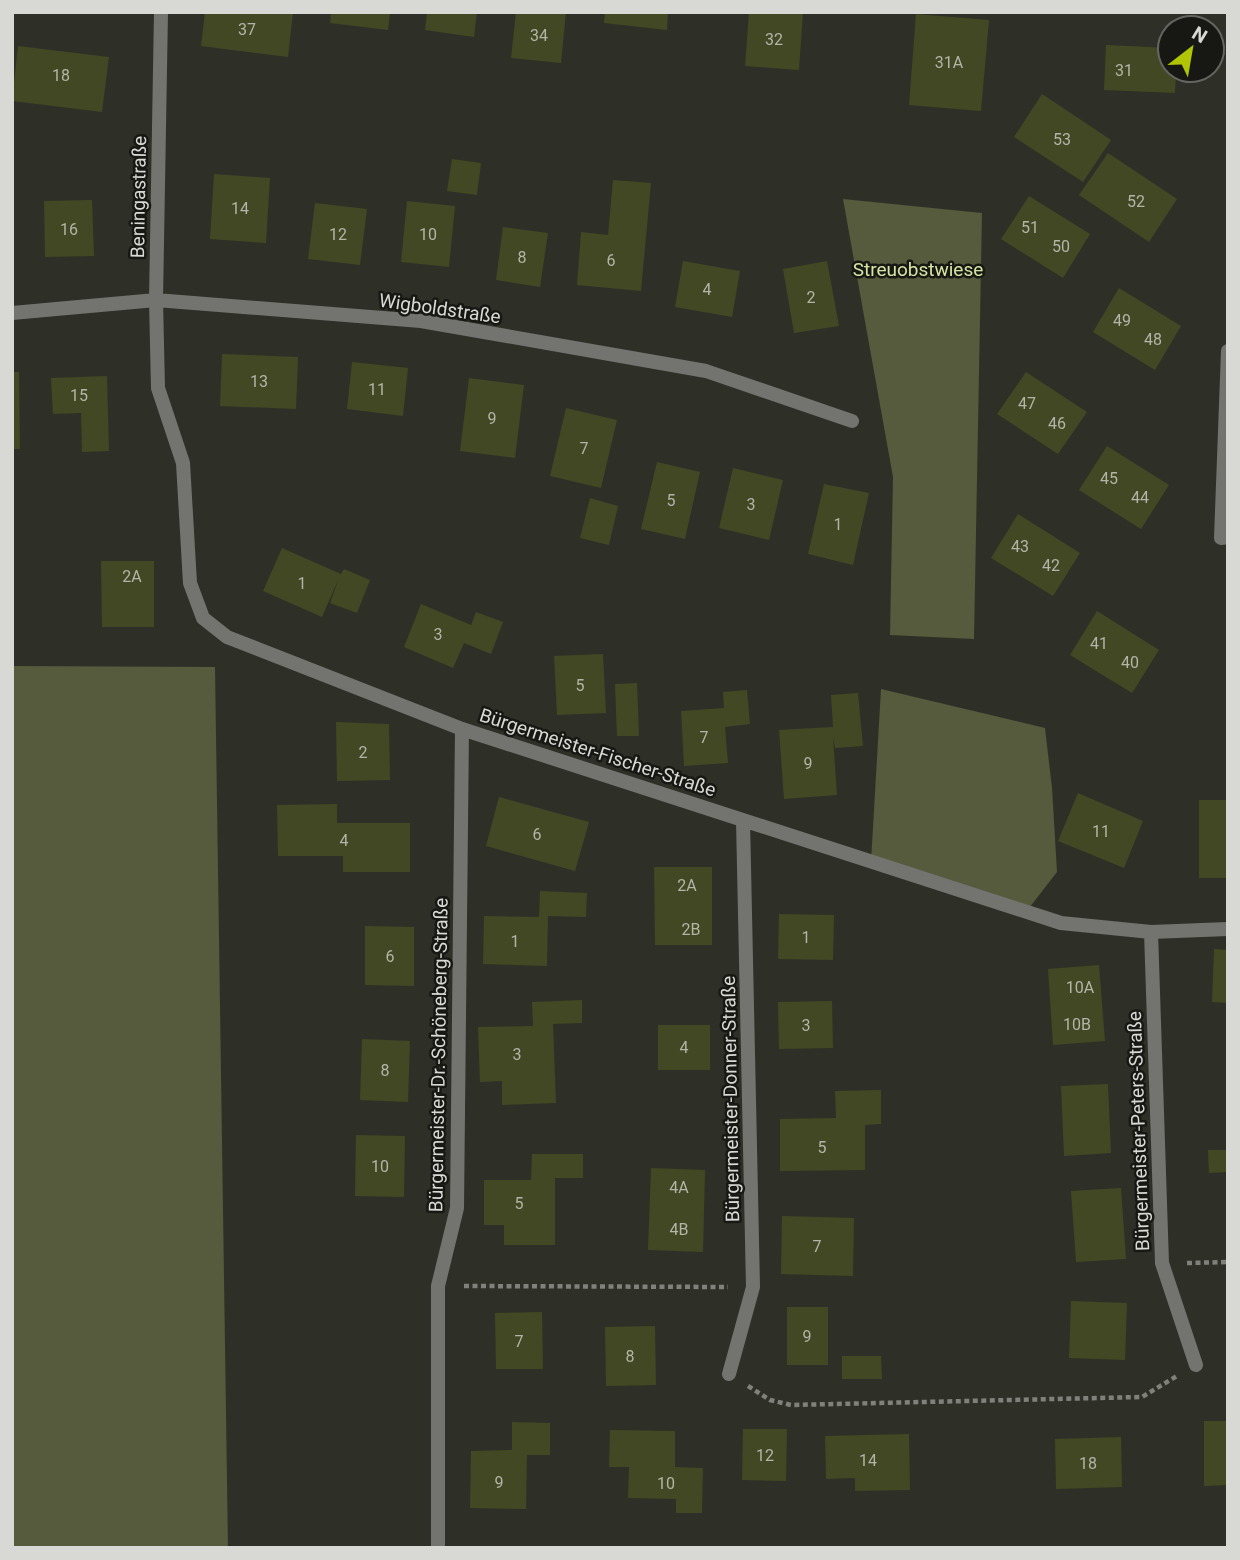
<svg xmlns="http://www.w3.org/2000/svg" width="1240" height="1560" viewBox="0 0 1240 1560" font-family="Roboto,sans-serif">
<rect width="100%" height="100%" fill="#2e3027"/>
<path fill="#555b3c" d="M843 199 982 213 974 639 890 635 893 477Z
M12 666 215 667 228 1548H12Z
M881 689 1045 728 1052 788 1057 872 1026 912 871 862Z"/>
<path fill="#424823" d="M205 12H293L288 57 201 46Z
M331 12H390L388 30 330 23Z
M427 12H477L474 37 425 30Z
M516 12H566L561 63 511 58Z
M605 12H668L667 30 604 23Z
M749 12H803L799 70 745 66Z
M916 14 989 20 981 111 909 105Z
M1106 45 1170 48V70H1176L1175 93 1104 90Z
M18 46 109 57 102 112 12 101Z
M1042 94 1111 140 1083 182 1014 137Z
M1108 153 1177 199 1149 242 1079 195Z
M452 159 481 163 477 195 447 191Z
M214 174 270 178 266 243 210 239Z
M613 180 651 183 641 291 577 285 581 232 608 235Z
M1029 196 1090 234 1063 278 1001 239Z
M92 200 94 256 45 257 44 201Z
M407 201 455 206 449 267 401 262Z
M315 203 367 209 360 265 308 259Z
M503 227 548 233 540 287 496 280Z
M683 261 740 271 732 317 675 307Z
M827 261 839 326 794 333 783 269Z
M1119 288 1181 326 1155 370 1093 332Z
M222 354 298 357 296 409 220 406Z
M352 362 408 368 403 416 347 409Z
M12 372H19L20 449H12Z
M1026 372 1087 412 1058 454 997 414Z
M107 376 109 451 82 452 81 413 53 414 51 378Z
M469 378 524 385 515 458 460 451Z
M566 408 617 420 601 488 550 476Z
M1107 446 1169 485 1141 529 1079 490Z
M657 462 700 472 685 539 641 529Z
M733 468 783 480 769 540 719 528Z
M824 484 869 493 853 565 808 554Z
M590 498 618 506 609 545 580 538Z
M1018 514 1080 553 1053 596 991 558Z
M282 548 341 574 344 569 370 580 357 613 330 603 339 578 322 617 263 591Z
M101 561H154V627H102Z
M421 604 471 625 476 612 503 622 491 654 464 643 453 668 404 647Z
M1097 611 1159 650 1132 693 1070 655Z
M603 654 606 713 557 715 554 656Z
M637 683 639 736H617L615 684Z
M747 690 750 724 725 727 728 763 684 766 681 711 724 708 723 692Z
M858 693 863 746 835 748 833 737 837 795 784 799 779 730 833 727 831 695Z
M336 722 389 724 390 780 337 781Z
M1078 793 1143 821 1124 868 1058 841Z
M499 797 589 822 575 871 486 846Z
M1199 800H1228V878H1199Z
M337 804V823H410V872H343V856H278L277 805Z
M654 867H712V945H655Z
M540 891 587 893 586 917 548 916 547 966 483 964 484 916 539 917Z
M779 914 834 915 833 960 778 959Z
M365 926 414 927V986L365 985Z
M1214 949 1228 950V1003L1212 1002Z
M1099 965 1105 1041 1053 1045 1048 969Z
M582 1000V1023L553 1024 556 1103 502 1105V1081L480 1082 478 1027 533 1026 532 1002Z
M832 1001 833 1048 779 1049 778 1002Z
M658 1025H710V1070H658Z
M362 1039 410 1041 408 1102 360 1100Z
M1108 1084 1111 1153 1064 1156 1061 1086Z
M881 1090V1124L865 1125V1170L780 1171V1119L836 1118 835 1091Z
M356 1135 405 1136 404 1197 355 1196Z
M1208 1150H1228V1172L1209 1173Z
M532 1154H583V1178H555V1245H504V1225H484V1180H531Z
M651 1168 705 1170 703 1252 648 1250Z
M1121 1188 1126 1259 1076 1262 1071 1191Z
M782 1216 854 1218 853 1276 781 1274Z
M1071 1301 1127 1303 1125 1360 1069 1358Z
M787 1307H828V1365H787Z
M542 1312 543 1369H496L495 1313Z
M655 1326 656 1385 606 1386 605 1327Z
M842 1356H881L882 1379H842Z
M1204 1421H1228V1485L1204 1486Z
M512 1422 550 1423V1455H527L526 1509 470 1508 471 1451 512 1450Z
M743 1429H787L786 1481 742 1480Z
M610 1430 675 1431V1467L703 1468 702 1513H676V1499L628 1498 629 1467H609Z
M909 1434 910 1490 855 1491V1478L826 1479 825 1436Z
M1121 1437 1122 1487 1056 1489 1055 1439Z"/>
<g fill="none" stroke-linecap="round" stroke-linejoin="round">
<path stroke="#7f817a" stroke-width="4.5" stroke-dasharray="5 3.5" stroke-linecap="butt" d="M1187 1263 1228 1262
M464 1286 728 1287
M748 1386 770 1400 791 1405 1142 1397 1177 1376"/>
<path stroke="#737470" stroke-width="14" d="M161 12 156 300 158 388 183 463 190 583 203 618 227 637 462 729 1061 923 1151 932 1228 929
M12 313 156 300 421 321 706 371 852 421
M1228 351 1221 538 1228 537
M1151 932 1162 1263 1196 1365
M729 1374 753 1287 743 820
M438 1548V1286L457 1208 462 729"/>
</g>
<g text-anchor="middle" stroke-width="5" stroke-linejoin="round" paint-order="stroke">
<g font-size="16" fill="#b2b5a8">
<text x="247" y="35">37</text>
<text x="539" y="41">34</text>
<text x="774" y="45">32</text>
<text x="949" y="68">31A</text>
<text x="1124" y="76">31</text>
<text x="61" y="81">18</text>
<text x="1062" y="145">53</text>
<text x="1136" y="207">52</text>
<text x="240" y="214">14</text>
<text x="1030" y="233">51</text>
<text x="69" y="235">16</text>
<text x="338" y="240">12</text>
<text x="428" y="240">10</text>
<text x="1061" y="252">50</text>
<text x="522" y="263">8</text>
<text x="611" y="266">6</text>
<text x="707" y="295">4</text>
<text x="811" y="303">2</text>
<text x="1122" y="326">49</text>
<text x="1153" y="345">48</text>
<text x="259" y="387">13</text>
<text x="377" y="395">11</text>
<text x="79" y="401">15</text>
<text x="1027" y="409">47</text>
<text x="492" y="424">9</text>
<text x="1057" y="429">46</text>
<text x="584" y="454">7</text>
<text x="1109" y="484">45</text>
<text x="1140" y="503">44</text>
<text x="671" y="506">5</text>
<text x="751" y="510">3</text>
<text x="838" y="530">1</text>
<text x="1020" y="552">43</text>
<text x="1051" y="571">42</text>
<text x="132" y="582">2A</text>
<text x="302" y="589">1</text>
<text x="438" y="640">3</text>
<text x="1099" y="649">41</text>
<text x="1130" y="668">40</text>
<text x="580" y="691">5</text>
<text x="704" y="743">7</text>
<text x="363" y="758">2</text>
<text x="808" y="769">9</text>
<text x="1101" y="837">11</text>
<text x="537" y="840">6</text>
<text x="344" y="846">4</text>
<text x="687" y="891">2A</text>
<text x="691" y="935">2B</text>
<text x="806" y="943">1</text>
<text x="515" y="947">1</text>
<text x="390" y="962">6</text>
<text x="1080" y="993">10A</text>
<text x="1077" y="1030">10B</text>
<text x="806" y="1031">3</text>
<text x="684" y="1053">4</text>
<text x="517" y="1060">3</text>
<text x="385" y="1076">8</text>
<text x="822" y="1153">5</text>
<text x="380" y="1172">10</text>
<text x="679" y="1193">4A</text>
<text x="519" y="1209">5</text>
<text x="679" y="1235">4B</text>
<text x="817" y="1252">7</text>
<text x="807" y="1342">9</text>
<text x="519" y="1347">7</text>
<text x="630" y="1362">8</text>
<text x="765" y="1461">12</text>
<text x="868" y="1466">14</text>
<text x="1088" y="1469">18</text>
<text x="499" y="1488">9</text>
<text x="666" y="1489">10</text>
</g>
<g font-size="19" fill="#d8d9d4" stroke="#171814">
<text transform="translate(138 197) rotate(-89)" y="7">Beningastraße</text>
<text transform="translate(440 308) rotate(8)" y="7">Wigboldstraße</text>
<text transform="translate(598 752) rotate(18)" y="7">Bürgermeister-Fischer-Straße</text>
<text transform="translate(438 1055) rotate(-89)" y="7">Bürgermeister-Dr.-Schöneberg-Straße</text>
<text transform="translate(730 1099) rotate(-91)" y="7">Bürgermeister-Donner-Straße</text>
<text transform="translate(1138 1131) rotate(-92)" y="7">Bürgermeister-Peters-Straße</text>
</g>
<g font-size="19" fill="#d6e4a1" stroke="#171814">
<text x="918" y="276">Streuobstwiese</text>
</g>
</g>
<rect width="1240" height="1560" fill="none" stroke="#d8d9d4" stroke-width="28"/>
<g transform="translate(1191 49) rotate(31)"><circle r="33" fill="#171814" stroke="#646561" stroke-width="2"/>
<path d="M0-5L12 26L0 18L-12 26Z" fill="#afc506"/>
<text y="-10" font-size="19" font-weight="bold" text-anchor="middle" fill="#d8d9d4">N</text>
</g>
</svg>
